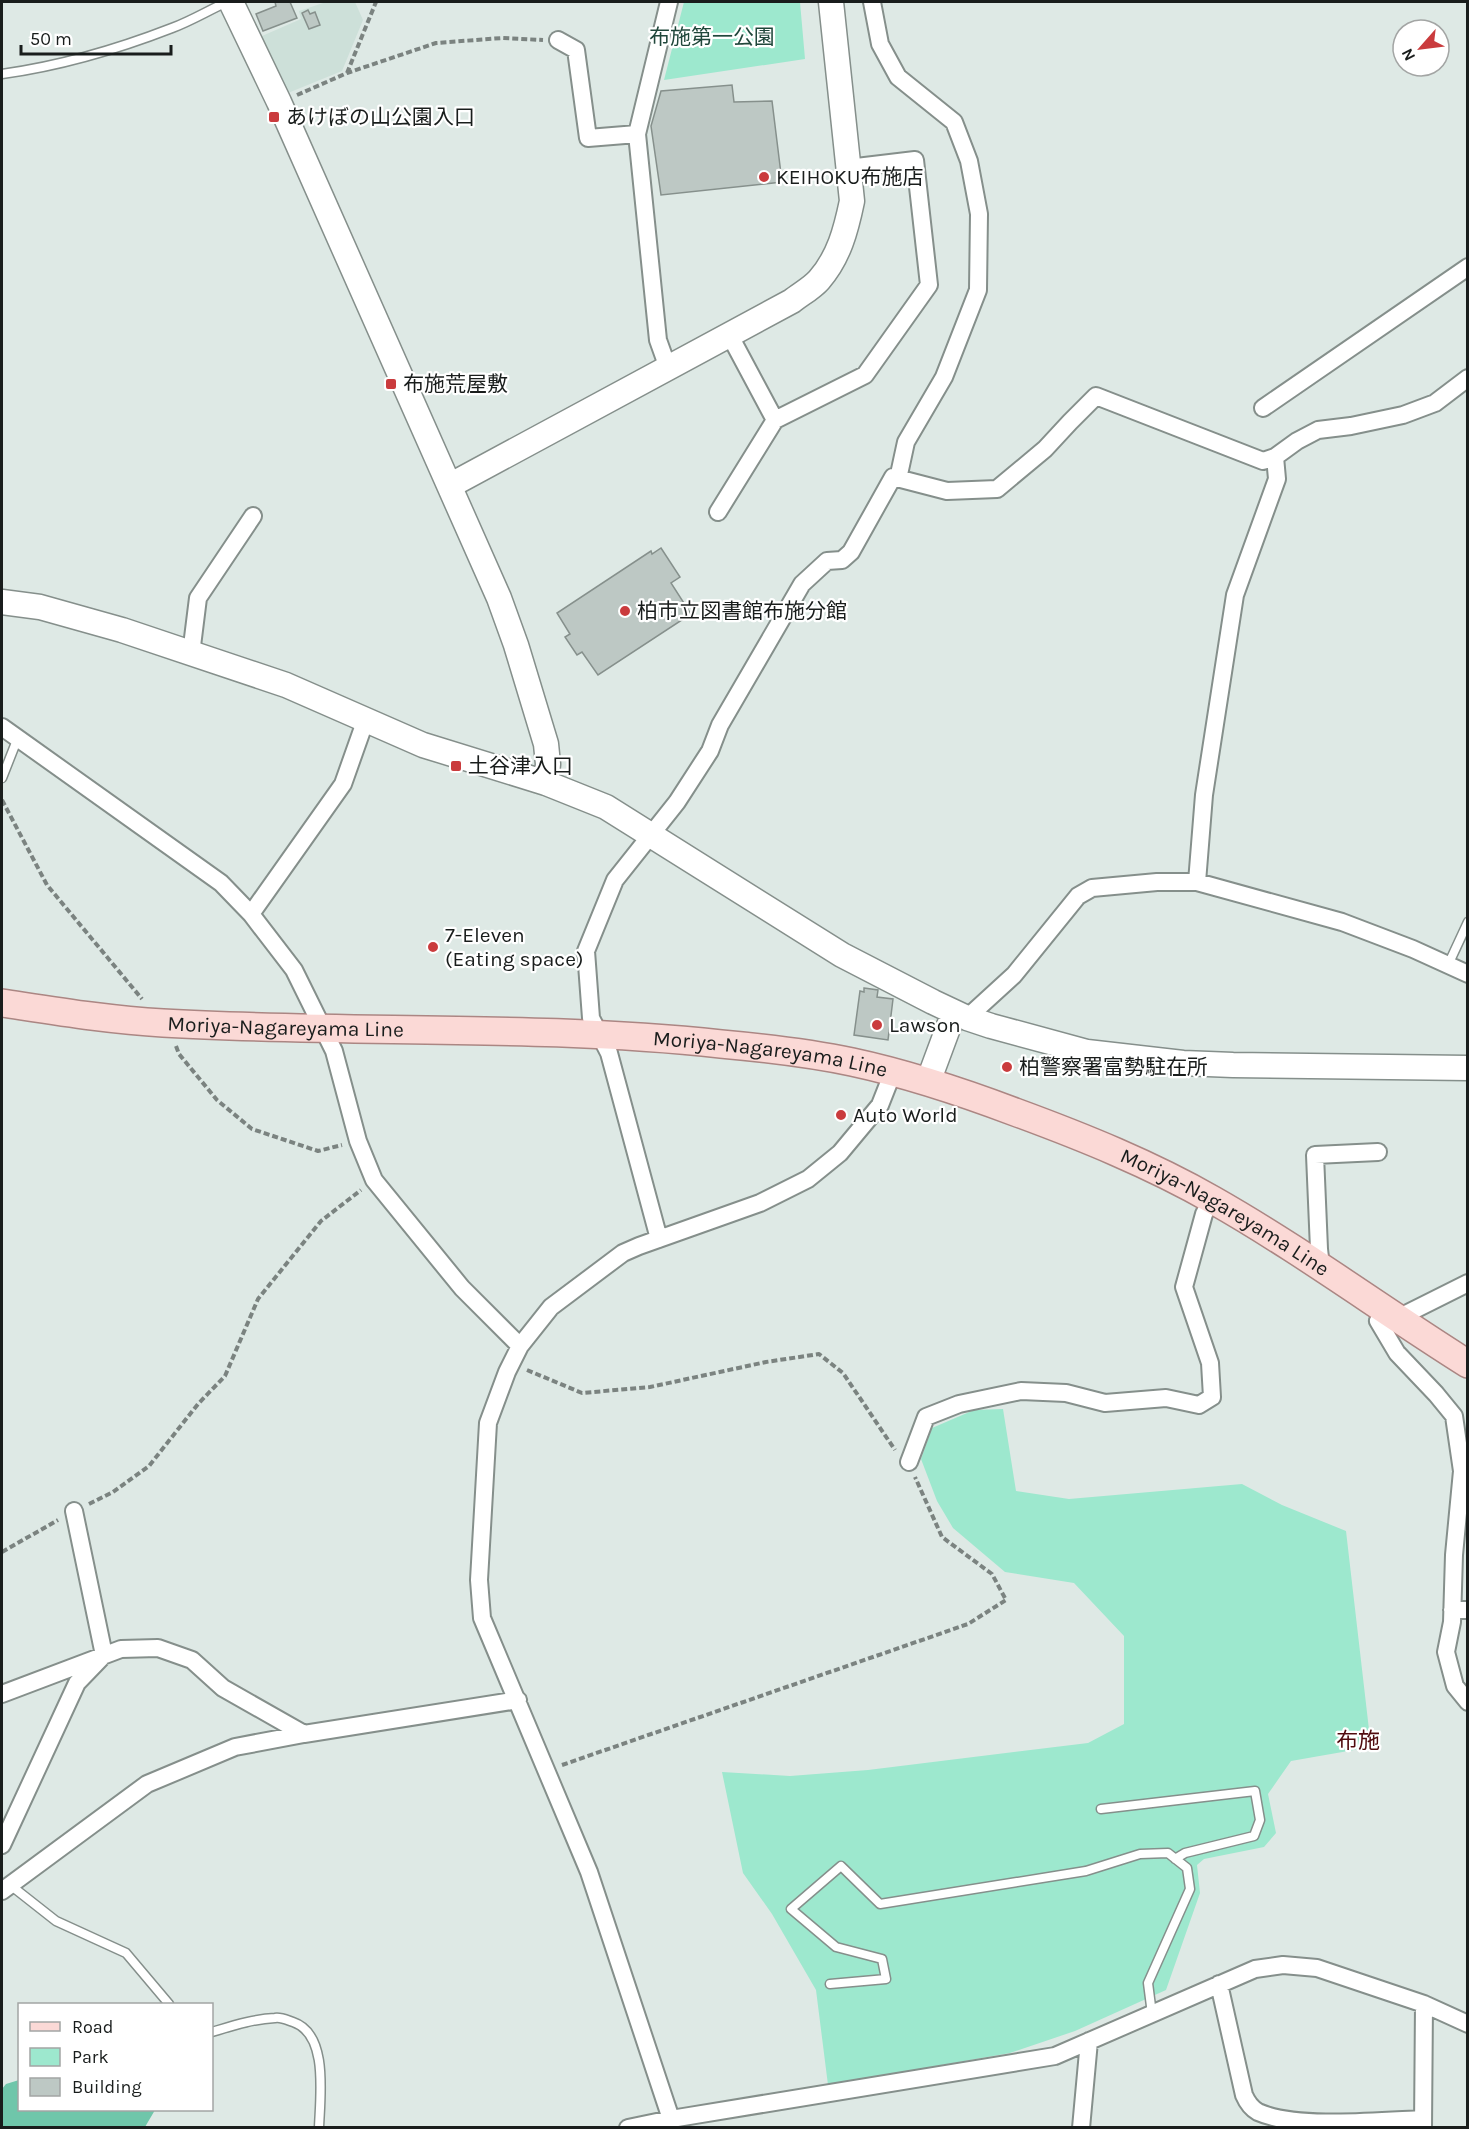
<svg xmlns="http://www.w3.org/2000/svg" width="1469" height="2129" viewBox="0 0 1469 2129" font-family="Karla,'Noto Sans JP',sans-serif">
<rect width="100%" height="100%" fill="#dee9e5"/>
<path fill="#cde0d9" d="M326 2H355L363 20 342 71 288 93 262 36 301 19 299 11Z"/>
<path fill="#9de8ce" d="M684 2H800L805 59 664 80Z
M1003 1409 1016 1491 1069 1499 1242 1484 1282 1505 1346 1531 1371 1747 1291 1761 1268 1794 1276 1833 1264 1847 1204 1859 1197 1865 1200 1893 1166 1990 1075 2031 1010 2053 828 2085 816 1990 772 1914 743 1873 722 1772 790 1776 868 1770 1088 1743 1124 1724V1636L1074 1583 1005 1572 953 1528 937 1501 921 1459 932 1428 974 1410Z"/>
<path fill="#6fc6aa" d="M19 2080 20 2110H155L145 2127H2V2089L6 2084Z"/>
<path fill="#bdc8c4" stroke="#86908c" stroke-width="1.5" d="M275 2H290L297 18 263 31 256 14 276 6Z
M308 10 310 14 315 12 320 25 309 29 302 13Z
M732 85 734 102 772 101 782 182 661 195 651 126 661 91Z
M661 548 680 577 671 583 691 614 598 675 582 652 577 655 565 637 570 634 557 613 651 551 652 554Z
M864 988 878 990 877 997 893 999 888 1040 854 1035 860 991 864 992Z"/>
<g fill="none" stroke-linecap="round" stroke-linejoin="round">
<g stroke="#858f8b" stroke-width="11">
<path id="lane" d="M2 74C60 66 118 49 172 28 191 21 209 10 227 2
M2 778 17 740
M1448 965 1468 922
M1101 1809 1255 1791 1260 1820 1254 1836 1185 1853 1175 1859
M9 1884 56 1921 126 1953 169 2004
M830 1984 886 1979 882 1959 836 1947 791 1909 841 1866 880 1904 1086 1871 1140 1854 1168 1853 1187 1868 1190 1889 1148 1983 1152 2014
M212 2032C232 2026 253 2019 275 2018 281 2017 287 2020 293 2022 329 2034 320 2097 319 2128"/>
</g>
<g stroke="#858f8b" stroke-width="20">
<path id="street" d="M872 2 880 44 898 77 954 122 969 161 979 214 978 290 944 377 906 442 898 479
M558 40 576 50 588 138 637 134 669 2
M637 134 658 340 668 368
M729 334 775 420 865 375 929 285 915 160 848 168
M1263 408 1468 267
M718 512 775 420
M191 654 198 598 253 516
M2 727 221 883 251 914 294 970 334 1051 358 1141 374 1180 462 1288 520 1346
M1197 882 1204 795 1235 595 1277 479 1275 457 1297 441 1318 430 1351 426 1403 415 1435 403 1468 378
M251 914 343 784 366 719
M967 1018 1014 975 1078 896 1092 888 1157 882H1197L1342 922 1413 949 1468 974
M659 1239 609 1053 591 1018 586 951 615 880 677 802 710 751 720 725 802 584 827 561 842 560 851 552 893 477 947 491 997 489 1045 449 1070 422 1096 396 1263 461 1275 457
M1321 1267 1319 1249 1315 1155 1378 1152
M1386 1310 1378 1321 1397 1353 1436 1394 1454 1416 1462 1471 1454 1555 1452 1622 1446 1652 1455 1686 1468 1702
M1398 1318 1468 1283
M909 1462 926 1417 959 1404 1021 1391 1066 1393 1105 1403 1166 1398 1199 1405 1212 1397 1210 1363 1184 1287 1204 1214 1212 1199
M1452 1610H1468
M2 1694 121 1649 158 1648 192 1660 223 1688 304 1734
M2 1845 77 1683 104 1655 74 1511
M2 1891 147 1784 235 1747 304 1734 518 1700
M1219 1984 1244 2095C1247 2102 1251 2108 1258 2112 1296 2129 1380 2121 1423 2119
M628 2128 671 2119 589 1872 482 1618 479 1580 488 1423 507 1372 520 1346 551 1307 623 1253 639 1246 760 1203 808 1179 840 1153 880 1105 893 1072
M672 2128 671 2119 1055 2056 1255 1969 1283 1965 1317 1968 1424 2004 1468 2024
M1081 2128 1089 2041
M1423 2128 1424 2004"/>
</g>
<g stroke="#858f8b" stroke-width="27">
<path id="secondary" d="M231 2 279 102 499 598 516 645 546 744 548 764 546 783
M451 485 792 301C801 294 812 288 819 280 839 257 846 230 852 201L831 2
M2 602 40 607 122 630 286 685 423 745 546 783 606 807 842 955 933 1002 967 1018 991 1026 1087 1052 1183 1063 1233 1065 1468 1068
M928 1082 954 1012"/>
</g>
<g stroke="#ab8683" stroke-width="30">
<g id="primary">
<path id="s1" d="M2 1003C55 1011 109 1020 163 1023 349 1034 536 1024 721 1044 765 1048 809 1053 852 1062 908 1074 962 1092 1015 1112 1083 1137 1150 1164 1213 1200 1301 1250 1382 1310 1468 1364"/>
</g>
</g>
<path stroke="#7b8380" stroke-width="4" stroke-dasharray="6 3" stroke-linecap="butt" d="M347 73 376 2
M297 95 347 73 436 43 502 38 543 40
M2 800 47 885 142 999
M176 1046 179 1054 217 1100 252 1129 318 1151 342 1145
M527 1370 582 1393 650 1387 766 1362 819 1354 843 1373 895 1450
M89 1504 113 1492 149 1466 198 1404 225 1376 258 1299 321 1221 361 1190
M2 1552 58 1520
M562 1765 968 1624 1006 1600 992 1574 942 1537 915 1477"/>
<use href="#lane" stroke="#fff" stroke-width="8"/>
<use href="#street" stroke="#fff" stroke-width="16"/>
<use href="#secondary" stroke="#fff" stroke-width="24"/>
<use href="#primary" stroke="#fbd9d6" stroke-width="27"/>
</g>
<g fill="#ca3b3d" stroke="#fff" stroke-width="2">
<rect x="268" y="111" width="12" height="12" rx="3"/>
<circle cx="764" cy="177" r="6"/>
<rect x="385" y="378" width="12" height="12" rx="3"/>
<circle cx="625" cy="611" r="6"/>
<rect x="450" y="760" width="12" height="12" rx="3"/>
<circle cx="433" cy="947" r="6"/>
<circle cx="877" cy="1025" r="6"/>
<circle cx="1007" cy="1067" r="6"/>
<circle cx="841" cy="1115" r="6"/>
</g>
<g text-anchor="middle" stroke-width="4.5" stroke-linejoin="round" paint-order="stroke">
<g font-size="21" fill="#20473b" stroke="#fff">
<text x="712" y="44">布施第一公園</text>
</g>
<g font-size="21" fill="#191d1c" stroke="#fff" text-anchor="start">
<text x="286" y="124">あけぼの山公園入口</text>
<text x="776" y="184">KEIHOKU布施店</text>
<text x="403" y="391">布施荒屋敷</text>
<text x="637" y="618">柏市立図書館布施分館</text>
<text x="468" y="773">土谷津入口</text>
<text x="445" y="942">7-Eleven<tspan x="445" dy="24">(Eating space)</tspan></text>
<text x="889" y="1032">Lawson</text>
<text x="1019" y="1074">柏警察署富勢駐在所</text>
<text x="853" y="1122">Auto World</text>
</g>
<g font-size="21" fill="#191d1c" stroke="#fff">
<text dy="7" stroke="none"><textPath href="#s1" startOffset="285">Moriya-Nagareyama Line</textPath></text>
<text dy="7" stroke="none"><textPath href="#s1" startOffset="771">Moriya-Nagareyama Line</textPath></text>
<text dy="7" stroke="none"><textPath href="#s1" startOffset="1257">Moriya-Nagareyama Line</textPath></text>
</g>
<g font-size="22" fill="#500b0e" stroke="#fff">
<text x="1358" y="1748">布施</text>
</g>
</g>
<rect width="1469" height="2129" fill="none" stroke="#191d1c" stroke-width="6"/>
<rect x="18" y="2003" width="195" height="108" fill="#ffffff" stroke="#a3a5a4" stroke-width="1.5"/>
<rect x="30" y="2022" width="30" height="9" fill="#fbd9d6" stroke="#a3a5a4" stroke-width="1.5"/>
<text x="72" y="2033" font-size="18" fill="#191d1c">Road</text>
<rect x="30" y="2048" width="30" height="18" fill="#9de8ce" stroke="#a3a5a4" stroke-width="1.5"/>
<text x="72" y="2063" font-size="18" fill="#191d1c">Park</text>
<rect x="30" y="2078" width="30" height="18" fill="#bdc8c4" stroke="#a3a5a4" stroke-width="1.5"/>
<text x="72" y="2093" font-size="18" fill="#191d1c">Building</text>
<g transform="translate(1421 48) rotate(242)"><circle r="28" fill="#ffffff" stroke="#a3a5a4" stroke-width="1.5"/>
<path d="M0-4.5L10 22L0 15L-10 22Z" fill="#ca3b3d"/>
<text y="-9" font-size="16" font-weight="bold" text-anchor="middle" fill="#191d1c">N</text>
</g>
<path d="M21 45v9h150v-9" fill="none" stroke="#191d1c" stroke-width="3"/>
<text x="30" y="45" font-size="18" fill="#191d1c" stroke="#ffffff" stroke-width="4.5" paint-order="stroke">50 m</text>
</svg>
